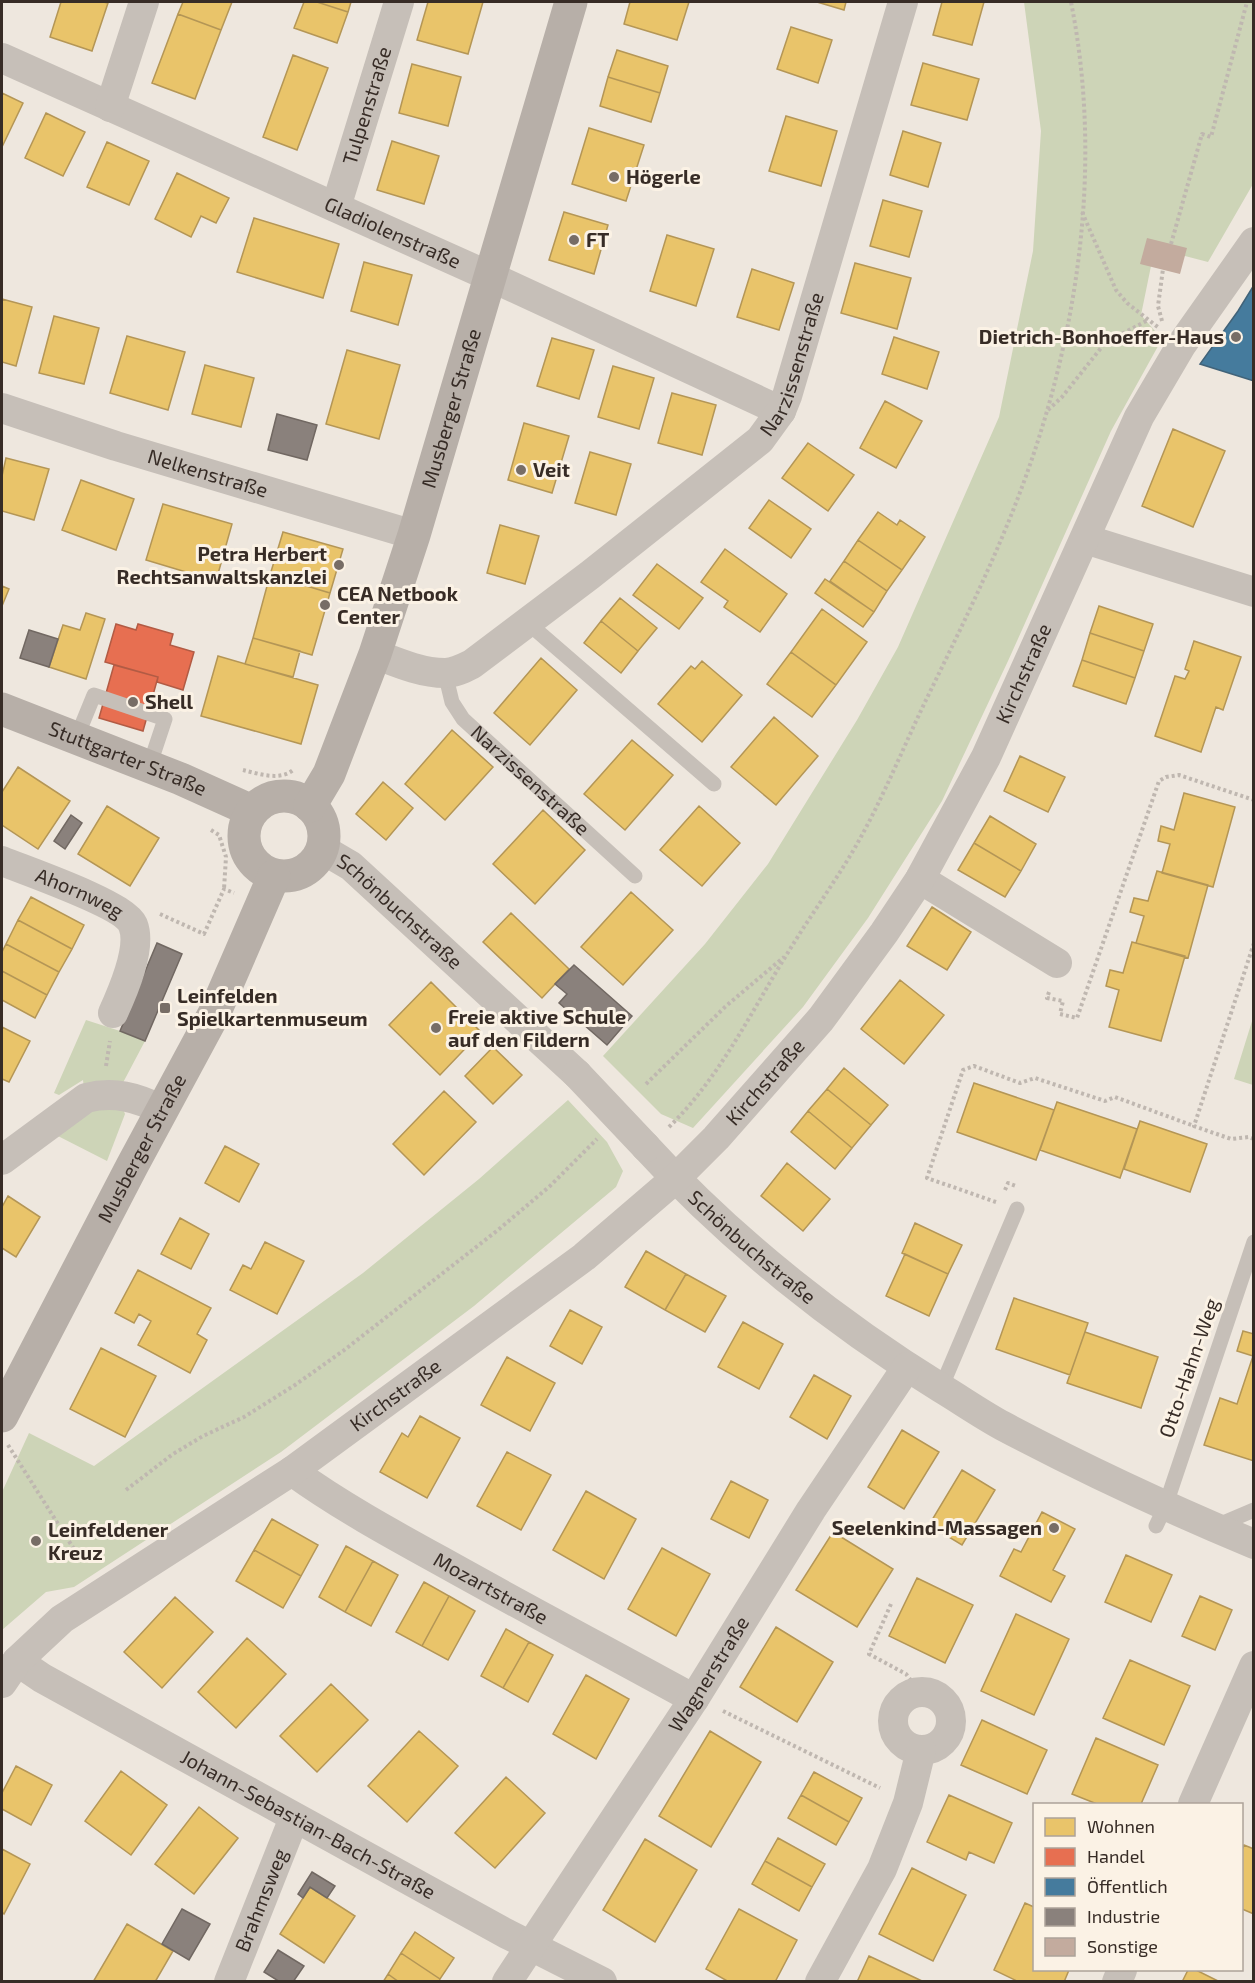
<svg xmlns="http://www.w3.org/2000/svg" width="1255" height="1983" viewBox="0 0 1255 1983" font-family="'Exo 2',sans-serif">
<rect width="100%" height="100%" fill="#eee7de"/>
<path fill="#cdd4b7" d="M1024 2H1253V184L1208 262 1185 256 1151 266 1141 315 1162 339 1111 431 1008 661 942 801 868 918 803 1007 693 1128 661 1114 603 1056 705 944 768 864 857 720 898 647 999 417 1033 251 1041 131Z
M1253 1018 1254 1085H1253L1234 1079Z
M86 1020 120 1031 145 1041 117 1094 125 1114 107 1161 54 1134 86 1108 83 1080 59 1095 54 1093Z
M568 1100 607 1142 623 1171 616 1187 474 1306 281 1452 74 1587 46 1592 2 1630V1492L29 1433 94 1466 363 1273 479 1179Z"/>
<path fill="#e9c46a" stroke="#b49656" stroke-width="1.5" d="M61 2H103L108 3 92 51 50 37Z
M183 2H232L221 30 178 14Z
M304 2H317L348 12 337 43 294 28Z
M317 2H351L348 12Z
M428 2H483L468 54 417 40Z
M630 2H689L677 40 624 24Z
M817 2H846L844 10Z
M942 2H984L972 45 933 35Z
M178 14 221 30 195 99 152 83Z
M791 27 832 40 818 83 777 69Z
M617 50 668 66 660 93 608 77Z
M293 55 328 68 297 150 263 137Z
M923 63 979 79 967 120 911 105Z
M412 64 461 77 448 126 399 113Z
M608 77 660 93 651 122 600 106Z
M2 93 23 103 2 147Z
M46 113 85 132 63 176 25 158Z
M786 116 837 131 821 186 769 171Z
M589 128 644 145 626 201 572 184Z
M903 131 941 143 928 187 890 175Z
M392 141 439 156 424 204 377 190Z
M107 142 149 161 129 205 87 187Z
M177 173 229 198 216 223 201 216 191 237 155 219Z
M883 200 922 211 909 257 870 246Z
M564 212 608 225 594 274 549 260Z
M254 218 339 244 323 298 237 272Z
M667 235 714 249 696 306 650 291Z
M364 262 412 275 398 325 351 311Z
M855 263 911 278 897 329 841 313Z
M752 269 794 283 779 330 737 317Z
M2 299 32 307 16 366 2 362Z
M54 316 99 328 84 384 39 373Z
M127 336 185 352 168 410 110 393Z
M894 337 939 352 927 389 882 374Z
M552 338 594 350 579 399 537 386Z
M347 350 400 365 379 439 326 424Z
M205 365 254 378 241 427 192 414Z
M613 366 654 378 639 429 598 417Z
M672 393 716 405 702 455 658 443Z
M885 401 922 421 896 468 860 448Z
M524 423 569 436 552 493 508 480Z
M1173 429 1225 451 1193 527 1142 506Z
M808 443 854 475 828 511 782 478Z
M590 452 631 464 616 515 575 503Z
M6 458 49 469 34 520 2 511V476Z
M81 480 134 499 116 550 62 530Z
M769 500 811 529 791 558 749 528Z
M163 504 232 524 216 581 146 560Z
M878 512 897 525 900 520 925 537 902 570 858 540Z
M500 525 539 536 525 584 487 573Z
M283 532 343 549 330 593 270 575Z
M858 540 902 570 887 591 844 561Z
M725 549 787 594 760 632 724 607 728 601 701 582Z
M844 561 887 591 874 612 830 581Z
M657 564 703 598 679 629 633 595Z
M270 575 330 593 312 655 253 638Z
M825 579 874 612 863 627 815 593Z
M2 586 9 589 2 606Z
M620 598 657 628 638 651 601 621Z
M1099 606 1153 624 1144 651 1090 633Z
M822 609 867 642 836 685 791 652Z
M86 613 105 619 86 679 49 667 63 625 80 630Z
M601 621 638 651 621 673 584 643Z
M1090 633 1144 651 1135 678 1082 660Z
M253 638 300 651 293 677 245 664Z
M1194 641 1241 657 1223 710 1216 707 1201 752 1155 736 1175 676 1185 679 1189 671 1185 669Z
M791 652 836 685 812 717 767 684Z
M218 656 318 685 301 744 201 716Z
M541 658 577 690 530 745 494 713Z
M1082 660 1135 678 1126 704 1073 686Z
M702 661 742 695 702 742 658 704 691 666 695 669Z
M774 717 818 756 776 805 731 767Z
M452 730 493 767 445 820 405 784Z
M632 740 673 775 625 830 584 794Z
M1020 756 1065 777 1048 812 1004 791Z
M18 767 70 801 38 849 2 825V792Z
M383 782 413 808 386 840 356 814Z
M1184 793 1235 807 1213 887 1162 873 1170 844 1158 841 1161 826 1174 830Z
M107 806 159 838 130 886 78 854Z
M699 806 740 843 702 886 660 850Z
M543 810 585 850 535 904 493 864Z
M990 816 1036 844 1021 871 974 843Z
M974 843 1021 871 1005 897 958 870Z
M1157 871 1208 885 1188 958 1136 943 1144 916 1130 912 1134 898 1148 901Z
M631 892 673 930 623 985 581 947Z
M31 897 84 925 72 949 18 920Z
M932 907 971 932 947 970 907 946Z
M511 913 569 969 542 998 483 942Z
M18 920 72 949 59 972 6 944Z
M1132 942 1185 956 1161 1041 1109 1027 1119 990 1106 986 1110 970 1123 973Z
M6 944 59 972 47 995 2 971V952Z
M2 971 47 995 35 1018 2 1000Z
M900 980 944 1015 904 1064 861 1029Z
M431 982 481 1032 440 1075 389 1025Z
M2 1027 30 1041 9 1082 2 1079Z
M493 1047 522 1075 493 1104 465 1076Z
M844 1068 888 1105 871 1125 827 1089Z
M974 1083 1054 1110 1036 1160 957 1132Z
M827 1089 871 1125 852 1148 808 1111Z
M444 1091 476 1122 424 1175 393 1144Z
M1057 1102 1137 1129 1120 1178 1040 1150Z
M808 1111 852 1148 835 1169 791 1132Z
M1140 1121 1207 1144 1190 1192 1124 1169Z
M225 1146 259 1164 239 1202 205 1183Z
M787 1163 830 1199 803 1231 761 1196Z
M8 1196 40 1217 16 1257 2 1248V1207Z
M180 1218 209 1234 191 1269 161 1254Z
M915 1223 962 1245 948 1274 902 1253Z
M265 1242 304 1261 277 1314 230 1290 243 1265 251 1269Z
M646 1251 686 1274 665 1310 625 1287Z
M905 1254 948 1274 929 1316 886 1296Z
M138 1270 211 1308 197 1334 207 1340 190 1373 138 1345 151 1321 139 1314 134 1323 115 1313Z
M686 1274 726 1296 705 1332 665 1310Z
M1014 1298 1088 1323 1070 1375 996 1349Z
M570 1310 602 1327 582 1364 550 1346Z
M743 1322 783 1344 759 1389 718 1367Z
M1243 1331 1254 1334V1461L1204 1445 1220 1398 1237 1404 1253 1356 1237 1351Z
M1085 1332 1158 1357 1141 1408 1067 1383Z
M101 1348 156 1376 125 1437 70 1409Z
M507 1357 555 1383 530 1431 481 1405Z
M814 1375 851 1396 827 1439 790 1417Z
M420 1416 460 1438 427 1498 380 1472 402 1433 408 1437Z
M902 1430 939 1452 904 1509 868 1487Z
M507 1452 551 1475 521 1530 477 1506Z
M962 1470 995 1490 962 1545 929 1525Z
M731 1481 768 1500 749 1538 711 1519Z
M586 1491 636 1519 604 1579 553 1550Z
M1042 1512 1075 1529 1053 1570 1065 1576 1051 1602 1000 1576 1014 1549 1021 1552Z
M272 1519 318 1545 301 1576 254 1550Z
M833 1532 893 1569 857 1627 796 1590Z
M346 1546 373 1561 345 1612 319 1597Z
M662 1548 710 1574 676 1636 628 1609Z
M254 1550 301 1576 283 1608 236 1581Z
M1126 1555 1172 1575 1151 1622 1105 1602Z
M373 1561 398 1575 371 1626 345 1612Z
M917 1578 973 1605 945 1663 889 1636Z
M424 1582 449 1596 422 1646 396 1632Z
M449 1596 475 1611 448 1660 422 1646Z
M1200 1596 1232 1610 1215 1650 1182 1636Z
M175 1597 213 1632 162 1688 124 1652Z
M1016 1614 1069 1639 1034 1715 981 1691Z
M776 1627 833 1662 797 1722 740 1687Z
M506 1629 529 1642 503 1688 481 1676Z
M247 1638 286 1674 236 1728 198 1692Z
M529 1642 553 1655 528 1702 503 1688Z
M1130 1660 1190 1686 1164 1745 1103 1718Z
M586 1675 629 1699 596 1759 553 1734Z
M331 1684 368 1720 317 1772 280 1736Z
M982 1720 1047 1750 1027 1794 961 1765Z
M419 1731 458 1766 407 1822 368 1786Z
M710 1731 761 1762 711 1847 659 1816Z
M1096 1738 1158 1765 1141 1804H1097L1072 1794Z
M16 1766 52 1785 31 1825 2 1809V1793Z
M121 1771 167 1805 131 1855 85 1821Z
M814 1772 862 1798 849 1822 801 1795Z
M506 1777 545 1813 495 1868 455 1833Z
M801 1795 849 1822 836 1845 788 1818Z
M949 1795 1012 1823 994 1863 969 1852 966 1860 927 1842Z
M199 1807 238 1838 194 1894 155 1864Z
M778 1838 825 1864 812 1887 765 1861Z
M645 1839 697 1870 655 1942 603 1910Z
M1244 1845 1254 1849V1914L1242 1909V1850Z
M2 1849 30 1864 4 1914 2 1912Z
M765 1861 812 1887 799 1911 752 1884Z
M912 1868 966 1895 933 1961 879 1934Z
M310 1887 355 1916 324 1963 280 1934Z
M1025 1903 1034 1907V1970H1069L1064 1982H1019L994 1970Z
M739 1909 797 1940 775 1982H729L706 1969Z
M127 1924 173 1951 155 1982H93Z
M415 1932 454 1958 440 1979 401 1953Z
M401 1953 440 1979 439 1982H399L388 1974Z
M869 1956 922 1981 857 1982Z
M1188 1970H1196L1220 1982H1182Z
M388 1974 399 1982H383Z"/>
<path fill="#e76f51" stroke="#b25b44" stroke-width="1.5" d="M116 624 136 630 138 624 173 634 170 645 194 652 183 690 157 682 158 677 105 662Z
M114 665 158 677 143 731 99 718Z"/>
<path fill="#457b9d" stroke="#416379" stroke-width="1.5" d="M1254 285V381L1200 364 1238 311Z"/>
<path fill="#8a817c" stroke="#716862" stroke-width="1.5" d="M277 414 317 425 307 460 268 450Z
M29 630 58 639 49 667 20 658Z
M71 815 82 823 65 849 54 841Z
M157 943 182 954 145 1041 120 1031Z
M574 965 632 1016 607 1045 559 1003 567 994 555 984Z
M312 1872 335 1886 327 1898 310 1887 303 1898 298 1894Z
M182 1909 210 1924 189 1960 162 1944Z
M278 1950 304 1966 293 1982H280L264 1972Z"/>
<path fill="#c3ab9e" d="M1147 238 1187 248 1180 274 1140 264Z"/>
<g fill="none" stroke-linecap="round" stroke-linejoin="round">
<path stroke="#bfb7b0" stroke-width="4" stroke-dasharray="3 3" stroke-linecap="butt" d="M1082 212 1116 290 1127 303 1159 328
M1171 244 1202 134 1211 137 1247 2
M1162 321 1158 306 1163 269
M1048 410 1062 397 1105 343 1148 320
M243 770C259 774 280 781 293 770
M211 830 219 835 226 857 224 889
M160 914 204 934 224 889 234 893
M1254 943 1194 1126 1231 1139 1249 1137 1254 1139
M1049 992 1047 998 1063 1001 1060 1014 1077 1018 1159 781 1166 777 1179 775 1254 800
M106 1066 110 1041
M646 1084 726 1006 784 957
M669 1127C720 1077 750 1014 787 954 807 921 830 889 850 856 880 806 901 752 926 700 960 630 995 560 1022 487 1079 333 1103 163 1071 2
M1005 1190 1008 1183 1016 1186
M996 1202 927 1178 963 1070 974 1066 1020 1083 1035 1078 1105 1101 1115 1097 1194 1126
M8 1445 79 1557
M126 1490 173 1454 203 1436 244 1417 295 1385 343 1351 498 1230 550 1186 597 1139
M891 1604 869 1654 906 1674 919 1691
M723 1711 880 1788"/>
<g stroke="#c6bfb8" stroke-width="15">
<path d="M528 623 714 784"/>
<path id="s1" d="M445 673 452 702 463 719 635 876"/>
<path d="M76 739 94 695 165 719 149 767"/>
<path d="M941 1388 1017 1209"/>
<path d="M1156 1526 1165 1507 1254 1242"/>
<path d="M1214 1527 1254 1510"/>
</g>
<g stroke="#c6bfb8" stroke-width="30">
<path id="s2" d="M2 58 489 276 781 411"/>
<path d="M110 107 144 2"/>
<path id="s3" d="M336 207 399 2"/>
<path id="s4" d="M2 408 116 446 414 535"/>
<path d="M1085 539 1254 592"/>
<path id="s5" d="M375 654C396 662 421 673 445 673 455 673 464 668 472 664L590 575 760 440 781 411 787 396 903 2"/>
<path id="s6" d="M322 849 351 866 577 1074"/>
<path id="s7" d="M2 861C26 871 124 904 133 925 142 948 123 991 113 1013"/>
<path d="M920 879 1057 963"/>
<path id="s8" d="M646 1147C730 1239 834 1322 941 1388 961 1400 981 1414 1003 1426 1084 1469 1168 1508 1254 1544"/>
<path d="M2 1160 86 1098C114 1091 136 1097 162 1110"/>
<path id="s9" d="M292 1471C339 1505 390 1533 441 1561 525 1608 610 1653 694 1699"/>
<path id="s10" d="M17 1661 42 1678 507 1934 602 1982"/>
<path id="s11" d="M2 1683 17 1661 62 1619 292 1471 584 1257 675 1179 716 1138 821 1019 884 933 920 879 986 757 1139 417 1182 344 1254 242"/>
<circle cx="922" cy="1721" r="29"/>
<path d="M1193 1804 1254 1666"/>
<path id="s12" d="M229 1982 294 1818"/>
<path id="s13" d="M507 1982 694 1699 811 1510 907 1367"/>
<path d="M820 1982 882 1869 908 1803 921 1750"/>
<path d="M1117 1982 1122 1970"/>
</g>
<g stroke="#b7afa8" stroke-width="33">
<path id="s14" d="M2 709 181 779 252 811"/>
<circle cx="284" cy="836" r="40"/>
<path id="s15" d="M310 806 329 774 375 654 414 535 571 2"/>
<path id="s16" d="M2 1416 132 1166 215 1012 274 876"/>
</g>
<path stroke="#c6bfb8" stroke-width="30" d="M577 1074 646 1147"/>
</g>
<g fill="#776d66" stroke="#fbf2e5" stroke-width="2">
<circle cx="614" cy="177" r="6"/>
<circle cx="574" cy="240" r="6"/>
<circle cx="1236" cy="337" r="6"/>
<circle cx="521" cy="470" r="6"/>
<circle cx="339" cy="565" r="6"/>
<circle cx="325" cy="605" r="6"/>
<circle cx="133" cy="702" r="6"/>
<rect x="159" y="1002" width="12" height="12" rx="3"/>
<circle cx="436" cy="1028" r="6"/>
<circle cx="1054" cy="1528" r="6"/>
<circle cx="36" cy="1541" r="6"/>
</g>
<g text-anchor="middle" stroke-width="6" stroke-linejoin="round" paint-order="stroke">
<g font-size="20" fill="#372c26" stroke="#fbf2e5">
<text dy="7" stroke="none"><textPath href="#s3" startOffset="106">Tulpenstraße</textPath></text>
<text dy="7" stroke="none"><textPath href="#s2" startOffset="428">Gladiolenstraße</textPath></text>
<text dy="7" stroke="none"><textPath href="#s5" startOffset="550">Narzissenstraße</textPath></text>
<text dy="7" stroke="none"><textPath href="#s15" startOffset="423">Musberger Straße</textPath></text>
<text dy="7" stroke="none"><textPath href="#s4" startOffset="216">Nelkenstraße</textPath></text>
<text dy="7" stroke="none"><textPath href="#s11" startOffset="1462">Kirchstraße</textPath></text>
<text dy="7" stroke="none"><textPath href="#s14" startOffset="135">Stuttgarter Straße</textPath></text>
<text dy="7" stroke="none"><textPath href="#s1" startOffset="141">Narzissenstraße</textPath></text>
<text dy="7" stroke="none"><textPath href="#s7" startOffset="84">Ahornweg</textPath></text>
<text dy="7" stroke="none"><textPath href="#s6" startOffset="100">Schönbuchstraße</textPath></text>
<text dy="7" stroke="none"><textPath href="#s11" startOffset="976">Kirchstraße</textPath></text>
<text dy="7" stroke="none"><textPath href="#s16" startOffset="302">Musberger Straße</textPath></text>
<text dy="7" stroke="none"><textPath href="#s8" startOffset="146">Schönbuchstraße</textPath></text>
<text transform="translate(1189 1368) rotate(-71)" y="7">Otto-Hahn-Weg</text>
<text dy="7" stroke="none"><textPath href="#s11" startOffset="490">Kirchstraße</textPath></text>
<text dy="7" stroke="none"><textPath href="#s9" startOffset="231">Mozartstraße</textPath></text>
<text dy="7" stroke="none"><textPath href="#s13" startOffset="368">Wagnerstraße</textPath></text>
<text dy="7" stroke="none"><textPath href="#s10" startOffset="334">Johann-Sebastian-Bach-Straße</textPath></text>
<text dy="7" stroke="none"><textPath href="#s12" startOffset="88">Brahmsweg</textPath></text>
</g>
<g font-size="20" font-weight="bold" fill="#372c26" stroke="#fbf2e5" text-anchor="start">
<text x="626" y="184">Högerle</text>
<text x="586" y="247">FT</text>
<text x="1224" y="344" text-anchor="end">Dietrich-Bonhoeffer-Haus</text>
<text x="533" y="477">Veit</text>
<text x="327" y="561" text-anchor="end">Petra Herbert<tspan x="327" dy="23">Rechtsanwaltskanzlei</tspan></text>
<text x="337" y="601">CEA Netbook<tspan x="337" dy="23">Center</tspan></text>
<text x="145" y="709">Shell</text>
<text x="177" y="1003">Leinfelden<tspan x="177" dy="23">Spielkartenmuseum</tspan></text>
<text x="448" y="1024">Freie aktive Schule<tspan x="448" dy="23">auf den Fildern</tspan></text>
<text x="1042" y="1535" text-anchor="end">Seelenkind-Massagen</text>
<text x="48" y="1537">Leinfeldener<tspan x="48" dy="23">Kreuz</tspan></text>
</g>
</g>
<rect width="1255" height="1983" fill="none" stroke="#372c26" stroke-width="6"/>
<rect x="1033" y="1803" width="210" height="168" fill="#fbf2e5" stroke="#ada399" stroke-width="1.5"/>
<rect x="1045" y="1818" width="30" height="18" fill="#e9c46a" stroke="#ada399" stroke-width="1.5"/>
<text x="1087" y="1833" font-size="18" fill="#372c26">Wohnen</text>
<rect x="1045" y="1848" width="30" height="18" fill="#e76f51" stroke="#ada399" stroke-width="1.5"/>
<text x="1087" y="1863" font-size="18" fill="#372c26">Handel</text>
<rect x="1045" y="1878" width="30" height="18" fill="#457b9d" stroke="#ada399" stroke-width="1.5"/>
<text x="1087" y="1893" font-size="18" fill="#372c26">Öffentlich</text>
<rect x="1045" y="1908" width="30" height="18" fill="#8a817c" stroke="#ada399" stroke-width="1.5"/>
<text x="1087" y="1923" font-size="18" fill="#372c26">Industrie</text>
<rect x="1045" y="1938" width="30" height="18" fill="#c3ab9e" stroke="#ada399" stroke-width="1.5"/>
<text x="1087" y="1953" font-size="18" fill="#372c26">Sonstige</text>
</svg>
